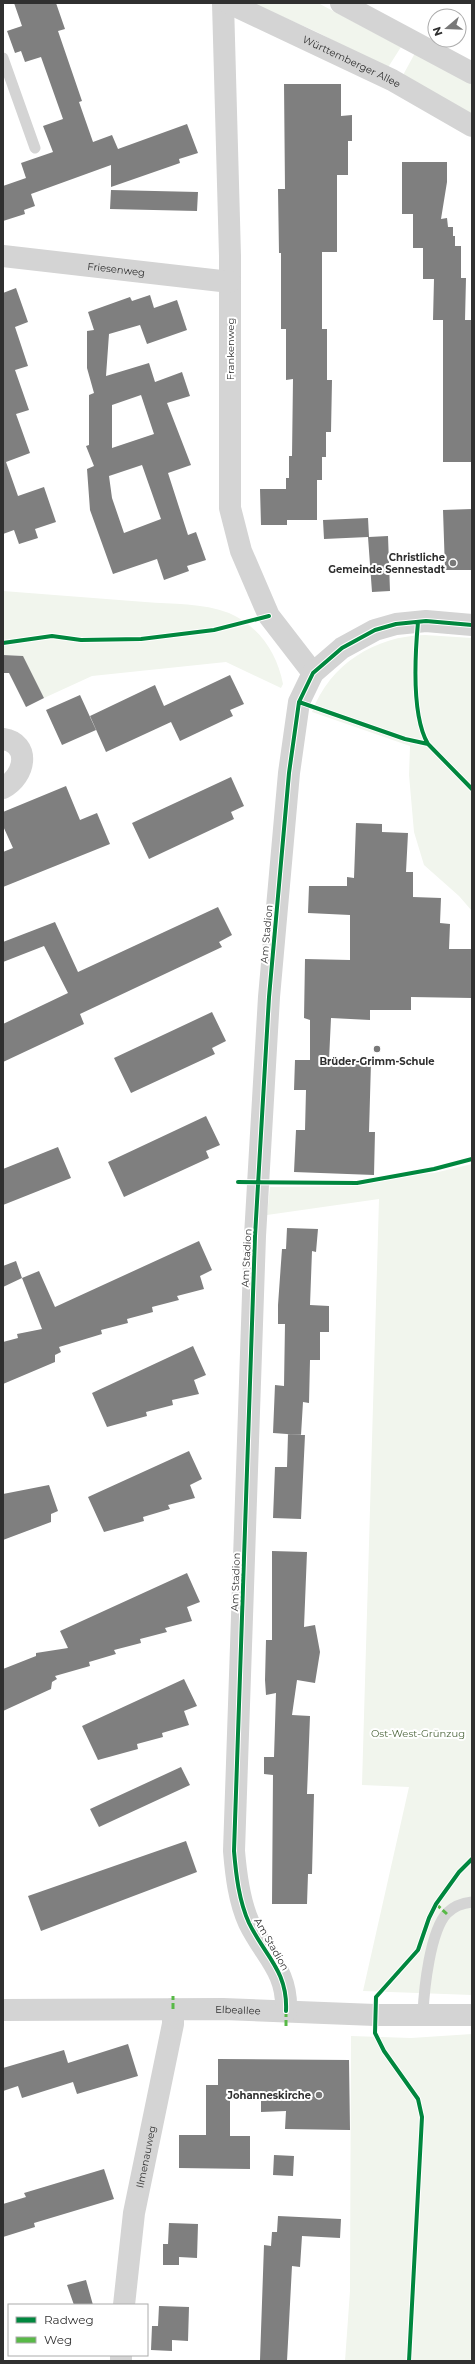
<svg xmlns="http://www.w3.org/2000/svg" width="475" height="2364" viewBox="0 0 475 2364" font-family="Montserrat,sans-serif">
<rect width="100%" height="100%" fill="#fff"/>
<path fill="#f1f5ed" d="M252 3H318L401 47 387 69 317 32Z
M415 53 472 84V115L402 77Z
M3 591C50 595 98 598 145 602 172 604 203 603 229 613 259 626 277 653 283 684L281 688 226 662 92 676 44 698 22 656 3 655Z
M425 635 472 638V911L459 896 424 865 414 832 409 775 410 746 312 712C330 664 375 636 425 635Z
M472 1164V1995L363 1991 409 1787 362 1785 379 1199 267 1215 270 1187 358 1186 413 1174 434 1173Z
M472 2034V2361H345L350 2291 351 2036 411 2038Z"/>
<path fill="#7f7f7f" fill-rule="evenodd" d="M14 3H56L65 29 58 31 82 101 79 102 93 142 112 135 118 149 187 124 198 153 179 159 180 163 111 187V165L31 194 35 206 24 210 25 214 3 221V186L26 178 21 163 53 152 43 126 63 119 41 57 25 62 21 51 15 53 7 31 22 26Z
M284 84H341V116L352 115V141H348V175H337V252H322V329H327V380H332L331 432H326V457H322V480H317V520H287V525H261L260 489H286V478H289V456H292L293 379 286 380V329H281V253H279L278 189H285Z
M402 162H447V182L441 219 447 218 448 227H453V236H455V246H461V278H466L465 320H472V462H443V320H433L434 279H423V248H413V214H402Z
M111 190 198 192 197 211 110 209Z
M16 288 28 322 15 327 28 366 15 370 29 410 16 414 30 453 6 462 18 496 44 487 56 522 35 529 38 538 19 544 14 530 3 534V293Z
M150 295 154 308 177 300 187 330 147 344 140 325 109 334 106 376 149 363 155 382 182 372 190 396 167 403 191 465 168 473 188 535 196 532 206 560 187 566 189 571 164 580 157 559 113 574 90 510 87 469 94 466 86 446 89 445V395L94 393 87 368V331L94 330 88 312 130 297 132 301ZM141 395 154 434 112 448V405ZM142 465 161 519 124 533 112 498 109 476Z
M472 509V570H445L443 510Z
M368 518 369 537 388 536 390 591 372 592 368 537 324 539 323 520Z
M3 655 23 656 44 698 26 707 9 673H3Z
M230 675 244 704 230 710 233 716 180 741 171 722 106 752 90 716 155 685 164 706Z
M80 695 96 730 62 745 46 710Z
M231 777 244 806 231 812 234 819 149 859 132 823Z
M66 786 80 820 97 813 110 844 3 887V852L13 848 3 826V812Z
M356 823 382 824V832L408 833 406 872H413V897L441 898 440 923 450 924 449 949H472V998L411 997V1010H370V1020L331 1018 329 1060 371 1062 369 1132H375L374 1175 294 1172 296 1130H305L306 1090H294L295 1060H310V1020L304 1018 305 959 350 960V915L308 913 309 886H347V877L354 878Z
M218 907 232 935 219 942 222 947 80 1014 84 1024 3 1062V1024L68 993 44 946 3 962V942L55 922 78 972Z
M212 1012 226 1041 212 1048 215 1054 131 1093 114 1058Z
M206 1116 220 1145 206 1151 209 1158 124 1197 108 1162Z
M58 1147 71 1178 3 1205V1169Z
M287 1228 318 1229 316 1252 312 1251 310 1305 329 1306V1332H320V1360H310L309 1403 303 1402 301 1435 273 1433 275 1385 284 1386 285 1324H278V1305L282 1249H286Z
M199 1241 212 1270 200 1276 204 1289 177 1296 179 1300 152 1307 153 1312 127 1319 128 1323 101 1330 102 1334 59 1347 61 1352 55 1355V1362L3 1384V1342L18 1338 17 1334 42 1329 22 1278 39 1271 55 1307Z
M16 1261 22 1278 3 1287V1266Z
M193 1346 206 1375 194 1380 199 1394 172 1400 173 1405 146 1412 147 1416 107 1427 92 1393Z
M288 1434 305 1435 301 1519 273 1518 275 1467H287Z
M189 1451 202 1479 190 1485 195 1498 168 1505 170 1509 143 1517 144 1521 104 1532 88 1497Z
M49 1485 58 1511 51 1514V1522L3 1540V1494Z
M272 1551 307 1552 304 1627 315 1625 320 1652 315 1683 297 1680 292 1715 310 1716 307 1794H314L312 1874H308L307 1904H272L273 1775 264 1774V1757H274L276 1693 266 1695 265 1680 266 1640H272Z
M187 1573 200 1602 187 1607 192 1621 165 1628 167 1632 140 1639 141 1643 114 1650 116 1654 89 1662 90 1666 55 1676 57 1679 52 1682 51 1689 3 1711V1669L36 1656V1653L68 1648 60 1631Z
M184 1679 197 1706 184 1711 189 1725 162 1733 163 1737 137 1744 138 1749 98 1760 82 1726Z
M181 1767 190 1785 99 1827 90 1809Z
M186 1841 197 1872 41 1931 28 1896Z
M128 2044 138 2076 77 2094 73 2082 22 2098 18 2086 3 2091V2068L64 2050 68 2063Z
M218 2059 349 2060 350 2130 285 2129 286 2111 261 2112V2100H230V2136H250V2169L179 2168V2135H206V2085H218Z
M274 2155 294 2156 293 2176 273 2175Z
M104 2169 114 2199 34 2223 35 2227 3 2237V2204L26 2197 24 2193Z
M278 2216 341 2219 340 2238 302 2236 300 2267 292 2266 287 2361 260 2360 264 2245 271 2246 272 2232H277Z
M169 2223 198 2224 197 2258 179 2257V2265H163V2244H168Z
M86 2280 93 2305H74L67 2285Z
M159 2306 189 2307 188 2341 172 2340V2351L151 2350 152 2326H158Z"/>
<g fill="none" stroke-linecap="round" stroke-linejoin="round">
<path stroke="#d4d4d4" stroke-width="11" d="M3 58 35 148
M423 2014C424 1989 430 1931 447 1913 454 1906 463 1903 472 1902"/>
<g stroke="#d4d4d4" stroke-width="22">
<path d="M223 3 230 256V508L241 551 269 616 313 673"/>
<path id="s1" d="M229 3 392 80 472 126"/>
<path d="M341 3 472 73"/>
<path id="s2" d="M3 256 230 282"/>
<path d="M3 739C31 743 26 776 3 788"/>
<path id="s3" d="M3 2010 223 2009 375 2015H472"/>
<path d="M286 2011C288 1971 265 1956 249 1923 239 1901 236 1875 234 1851L255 1236 269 997 289 773 299 702 313 673 342 648 375 630 396 624 426 621 472 625"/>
<path id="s4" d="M124 2305 134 2213 173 2024V2009"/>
<path d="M121 2361V2355"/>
</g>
<path stroke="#58b947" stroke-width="3" stroke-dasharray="6 3" stroke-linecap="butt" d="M436 1904 447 1914
M173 2009V1996
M286 2026V2011"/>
<g stroke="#fff" stroke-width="6">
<path id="cycleway" d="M418 622C415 655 411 715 428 744
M3 643 52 636 81 640 141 639 214 630 269 616
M299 702 405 739 428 744 472 789
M238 1182 357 1183 434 1169 472 1159
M286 2011C288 1971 265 1956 249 1923 239 1901 236 1875 234 1851L255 1236 269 997 289 773 299 702 313 673 342 648 375 630 396 624 426 621 472 625
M409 2361 422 2117 418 2099 384 2051 375 2033 376 1997 418 1950 429 1918 436 1904 459 1872 472 1859"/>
</g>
<use href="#cycleway" stroke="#00873e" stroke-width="4"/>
</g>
<g fill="#787878" stroke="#fff" stroke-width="1.5">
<circle cx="453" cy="563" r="4"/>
<circle cx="377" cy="1049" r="4"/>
<circle cx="319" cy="2095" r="4"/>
</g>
<g text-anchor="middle" stroke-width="4" stroke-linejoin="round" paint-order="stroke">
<g font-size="10" fill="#303030" stroke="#fff">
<text dy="4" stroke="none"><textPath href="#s1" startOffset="136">Württemberger Allee</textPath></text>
<text dy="4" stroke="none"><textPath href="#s2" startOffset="114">Friesenweg</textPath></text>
<text transform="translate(230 349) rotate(-90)" y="4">Frankenweg</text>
<text transform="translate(266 934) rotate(-85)" y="4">Am Stadion</text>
<text transform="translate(246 1258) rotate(-87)" y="4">Am Stadion</text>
<text transform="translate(235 1582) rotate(-88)" y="4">Am Stadion</text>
<text transform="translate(272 1944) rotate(60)" y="4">Am Stadion</text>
<text dy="4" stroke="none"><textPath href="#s3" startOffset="235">Elbeallee</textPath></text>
<text dy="4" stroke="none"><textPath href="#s4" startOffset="150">Ilmenauweg</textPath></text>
</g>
<g font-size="10" font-weight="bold" fill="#303030" stroke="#fff" text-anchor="end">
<text x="445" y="561">Christliche<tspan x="445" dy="12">Gemeinde Sennestadt</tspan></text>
<text x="377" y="1065" text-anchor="middle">Brüder-Grimm-Schule</text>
<text x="311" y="2099">Johanneskirche</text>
</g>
<g font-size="10" fill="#506940" stroke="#fff">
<text x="418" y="1737">Ost-West-Grünzug</text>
</g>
</g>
<rect width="475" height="2364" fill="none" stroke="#303030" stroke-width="8"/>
<rect x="8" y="2304" width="140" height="52" fill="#ffffff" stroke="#acacac"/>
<rect x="16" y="2317" width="20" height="6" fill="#00873e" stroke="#acacac"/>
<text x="44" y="2324" font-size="12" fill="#303030">Radweg</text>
<rect x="16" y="2337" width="20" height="6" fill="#58b947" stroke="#acacac"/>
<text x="44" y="2344" font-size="12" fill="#303030">Weg</text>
<g transform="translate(447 28) rotate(251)"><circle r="19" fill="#ffffff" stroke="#acacac"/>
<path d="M0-3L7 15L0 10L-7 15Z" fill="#787878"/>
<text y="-6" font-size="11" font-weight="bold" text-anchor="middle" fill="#303030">N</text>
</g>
</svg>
